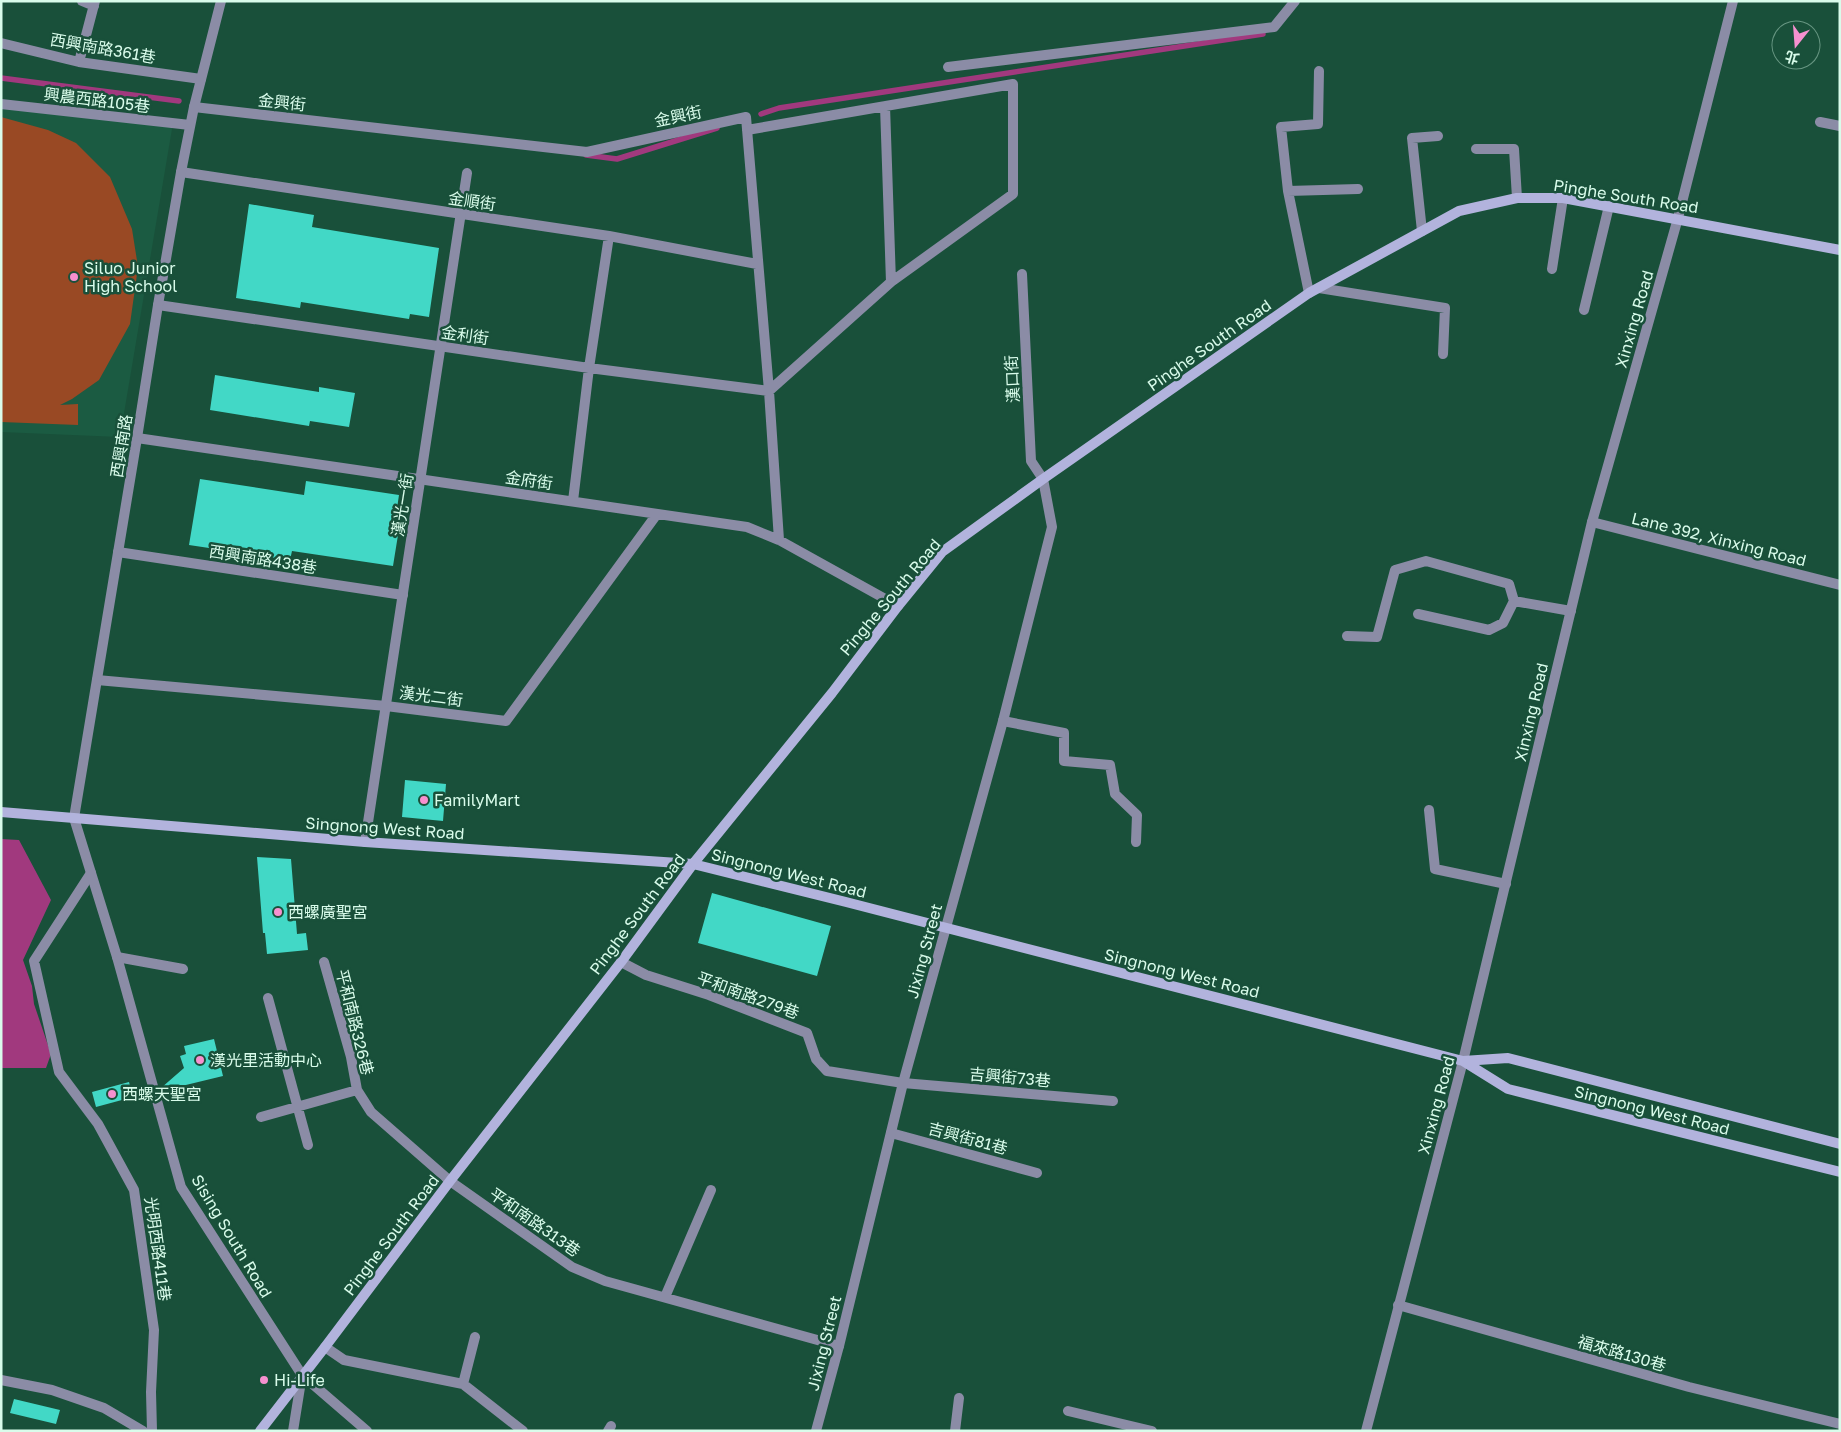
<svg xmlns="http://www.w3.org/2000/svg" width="1841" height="1432" viewBox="0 0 1841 1432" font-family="'Golos Text','Noto Sans TC',sans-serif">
<rect width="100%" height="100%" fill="#19503a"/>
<path fill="#1b5b42" d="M1 107 173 123 120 437 1 432Z"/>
<path fill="#994924" d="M1 117 48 130 76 143 110 177 132 229 138 267 130 324 99 380 72 399 60 405 78 404V425L1 422Z"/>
<path fill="#a1397e" d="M1 839 19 840 51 900 23 960 32 986 34 1004 51 1054 46 1068H1Z"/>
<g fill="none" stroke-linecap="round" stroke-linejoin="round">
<path stroke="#a1397e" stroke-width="5.5" d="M1 78 179 101
M761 114 779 108 1263 34
M586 155 617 159 717 128"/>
</g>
<path fill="#42d8c6" d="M249 204 314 215 312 227 439 248 429 317 410 314 409 319 301 302 300 308 236 298Z
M215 375 319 392V387L355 393 349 427 310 421 309 426 210 410Z
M200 479 304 495 306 481 399 495 393 535H398L393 566 292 551 290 560 189 545Z
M405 780 446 784 443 821 402 817Z
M257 857 291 859 297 934 306 933 308 950 267 954 265 933H263Z
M712 893 831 926 817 976 698 943Z
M214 1039 223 1076 161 1091V1088L184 1068 180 1056 186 1054 184 1046Z
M129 1082 133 1097 96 1107 92 1092Z
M14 1399 60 1410 56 1424 10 1413Z"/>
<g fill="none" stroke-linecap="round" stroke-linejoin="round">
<path stroke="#8b8ca6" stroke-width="10" d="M82 1 94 6
M1 43 79 62 201 79
M79 62 95 1
M948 67 1274 27 1295 1
M1 104 190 125
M885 106 891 282
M194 107 587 152 746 117 769 391 779 540
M1820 122 1840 126
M1476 149H1514L1517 198
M181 172 609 236 757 264
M1288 191 1358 189
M1422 231 1412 138 1438 136
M1552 269 1563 198
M1319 288 1445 308 1443 354
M1309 293 1288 191 1281 127 1318 124 1319 71
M158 305 589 368 769 391 891 282 1013 194V84L747 130
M1584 310 1609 206
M137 438 747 527 779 540 898 606
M573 501 589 368 609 236
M1592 522 1840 585
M118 552 403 595
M1514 601 1571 611
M1347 636 1377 637 1395 570 1426 561 1509 584 1514 601 1503 623 1489 630 1418 614
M97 680 386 706 506 721 657 514
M1003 721 1064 733V761L1110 765 1115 794 1137 815 1136 842
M1429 810 1435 869 1506 884
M91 873 34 961 59 1072 98 1124 134 1190 154 1330 151 1392 152 1431
M117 957 183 969
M324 962 351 1057 357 1090 371 1112 450 1181 572 1267 605 1281 839 1346
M621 962 646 975 709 995 807 1033 816 1059 827 1071 903 1083 1113 1101
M268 998 308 1145
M261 1117 357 1090
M891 1133 1037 1173
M665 1297 711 1190
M1398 1305 1689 1387 1840 1424
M475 1337 463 1384 523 1431
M325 1347 344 1360 463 1384
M1068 1411 1152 1431
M608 1431 611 1426
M955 1431 959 1398"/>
<path stroke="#8b8ca6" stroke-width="10" d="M221 1 194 107 181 172 158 305 137 438 74 818 117 957 181 1187 302 1375 293 1431
M365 842 467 173
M302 1375 367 1431
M1 1380 52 1390 104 1408 143 1431
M816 1431 839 1346 903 1083 1003 721 1052 527 1043 479 1031 461 1022 274"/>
<path stroke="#8b8ca6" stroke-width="10" d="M1366 1431 1463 1061 1592 522 1678 218 1733 1"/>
<path stroke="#b2b3dd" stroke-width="10" d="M1 812 365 842 693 864 846 902 1463 1061 1508 1058 1840 1144
M1463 1061 1508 1089 1840 1172
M260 1431 325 1347 450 1181 621 962 693 864 832 693 898 606 942 552 1043 479 1309 293 1459 211 1517 198H1563L1840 250"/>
</g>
<g fill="#f690cf" stroke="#19503a" stroke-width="2">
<circle cx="74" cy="277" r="5"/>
<circle cx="424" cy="800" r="5"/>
<circle cx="278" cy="912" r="5"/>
<circle cx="200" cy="1060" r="5"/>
<circle cx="112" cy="1094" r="5"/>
<circle cx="264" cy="1380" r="5"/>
</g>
<g text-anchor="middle" stroke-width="5" stroke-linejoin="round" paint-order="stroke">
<g font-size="16" fill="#d9fceb" stroke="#19503a">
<text transform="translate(103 48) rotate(10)" y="6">西興南路361巷</text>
<text transform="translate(97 100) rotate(7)" y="6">興農西路105巷</text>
<text transform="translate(282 102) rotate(6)" y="6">金興街</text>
<text transform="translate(678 116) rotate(-12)" y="6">金興街</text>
<text transform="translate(1626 196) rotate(9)" y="6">Pinghe South Road</text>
<text transform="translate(472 201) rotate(8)" y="6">金順街</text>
<text transform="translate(1634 319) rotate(-74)" y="6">Xinxing Road</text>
<text transform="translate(465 335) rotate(8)" y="6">金利街</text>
<text transform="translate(1209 345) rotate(-35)" y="6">Pinghe South Road</text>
<text transform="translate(1012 379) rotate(-93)" y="6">漢口街</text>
<text transform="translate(121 446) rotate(-81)" y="6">西興南路</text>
<text transform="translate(529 480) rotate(8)" y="6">金府街</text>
<text transform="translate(402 505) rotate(-81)" y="6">漢光一街</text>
<text transform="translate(1719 539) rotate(14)" y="6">Lane 392, Xinxing Road</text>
<text transform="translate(263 559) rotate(9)" y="6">西興南路438巷</text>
<text transform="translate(890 597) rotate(-50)" y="6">Pinghe South Road</text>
<text transform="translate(431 696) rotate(7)" y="6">漢光二街</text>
<text transform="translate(1531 712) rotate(-77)" y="6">Xinxing Road</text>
<text transform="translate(385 828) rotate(4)" y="6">Singnong West Road</text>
<text transform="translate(789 873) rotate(14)" y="6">Singnong West Road</text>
<text transform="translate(637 914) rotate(-53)" y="6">Pinghe South Road</text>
<text transform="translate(924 951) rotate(-75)" y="6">Jixing Street</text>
<text transform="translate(1182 973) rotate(14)" y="6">Singnong West Road</text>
<text transform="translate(748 995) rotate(20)" y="6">平和南路279巷</text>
<text transform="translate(355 1022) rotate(76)" y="6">平和南路326巷</text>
<text transform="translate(1010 1077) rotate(5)" y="6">吉興街73巷</text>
<text transform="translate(1436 1105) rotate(-75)" y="6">Xinxing Road</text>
<text transform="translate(1652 1110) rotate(14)" y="6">Singnong West Road</text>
<text transform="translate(968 1138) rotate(15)" y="6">吉興街81巷</text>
<text transform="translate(535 1222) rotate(35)" y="6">平和南路313巷</text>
<text transform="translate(391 1235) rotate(-53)" y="6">Pinghe South Road</text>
<text transform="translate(232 1236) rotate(59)" y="6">Sising South Road</text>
<text transform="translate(158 1249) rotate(82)" y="6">光明西路411巷</text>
<text transform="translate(824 1343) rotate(-76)" y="6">Jixing Street</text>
<text transform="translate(1622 1353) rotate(16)" y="6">福來路130巷</text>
</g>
<g font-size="16" fill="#d9fceb" stroke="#19503a" text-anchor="start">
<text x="84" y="274">Siluo Junior<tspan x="84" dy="18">High School</tspan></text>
<text x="434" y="806">FamilyMart</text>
<text x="288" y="918">西螺廣聖宮</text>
<text x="210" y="1066">漢光里活動中心</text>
<text x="122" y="1100">西螺天聖宮</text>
<text x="274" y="1386">Hi-Life</text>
</g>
</g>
<rect width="1841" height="1432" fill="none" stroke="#d9fceb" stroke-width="5"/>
<g transform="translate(1796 45) rotate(197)"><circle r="24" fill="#19503a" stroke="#669581"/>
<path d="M0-4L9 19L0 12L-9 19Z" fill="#f690cf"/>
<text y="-8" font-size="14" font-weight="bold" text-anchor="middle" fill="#d9fceb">北</text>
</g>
</svg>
